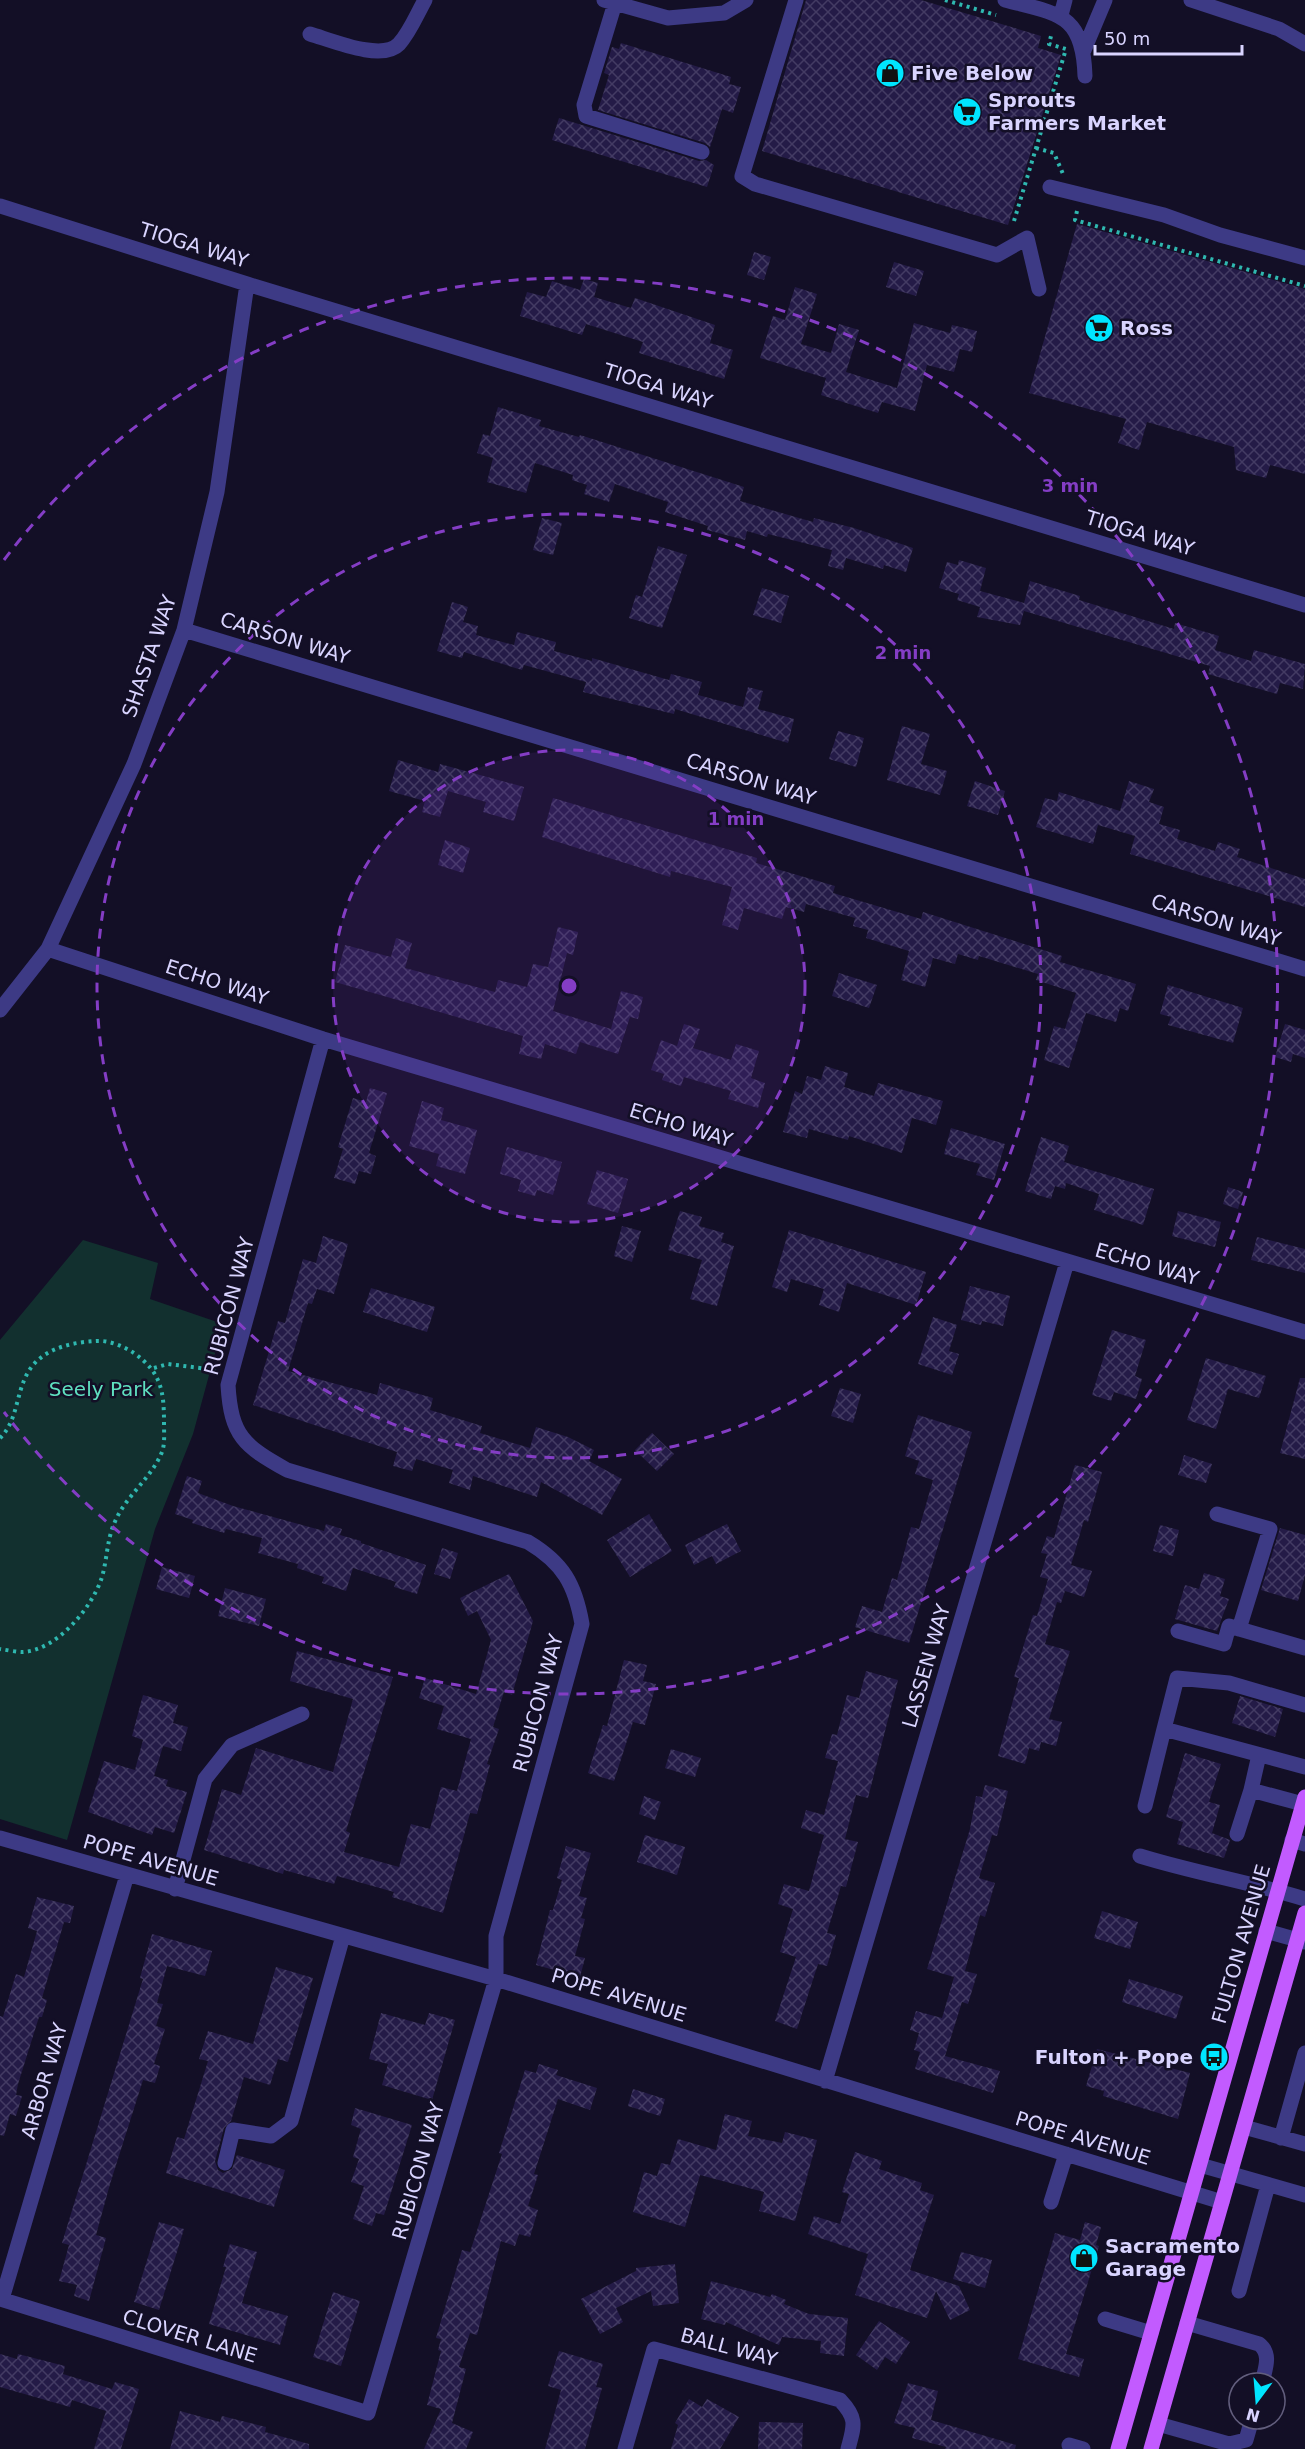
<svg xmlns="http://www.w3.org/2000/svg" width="1305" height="2449" viewBox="0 0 1305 2449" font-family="'DejaVu Sans',sans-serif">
<defs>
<pattern id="building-cross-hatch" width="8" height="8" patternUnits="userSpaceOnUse" patternTransform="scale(1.5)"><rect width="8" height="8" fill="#241b47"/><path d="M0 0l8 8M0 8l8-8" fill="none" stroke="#433b63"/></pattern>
</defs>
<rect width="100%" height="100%" fill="#130f26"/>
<path fill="#12302f" d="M83 1240 158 1263 150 1299 223 1324 193 1434 155 1529 67 1840 0 1819V1340Z"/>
<path fill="url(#building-cross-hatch)" d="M806 0H921L1041 36 1038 48 1061 55 1008 225 762 151Z
M621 43 731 77 729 84 741 87 733 113 722 109 710 147 705 143 598 110 609 75 604 73 612 47 619 49Z
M559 118 699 161 706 160 714 165 707 187 552 140Z
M1077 224 1305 289V474L1270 465 1266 478 1236 470 1234 447 1147 422 1139 450 1118 443 1126 419 1029 393Z
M754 252 771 257 764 280 747 275Z
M894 262 924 271 916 296 886 287Z
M584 279 598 283 594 297 631 308 635 298 715 325 710 343 733 350 724 379 639 353 643 342 586 324 582 335 520 316 527 292 546 297 552 281 580 290Z
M795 287 817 294 801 344 831 353 839 324 859 330 846 372 897 388 914 323 950 333 952 325 977 331 972 352 960 349 954 372 927 365 915 411 882 402 878 413 821 395 826 378 760 358 773 316 785 320Z
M498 407 541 420 539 426 579 437 580 435 744 487 740 501 813 522 814 518 854 528 913 548 906 572 884 565 883 569 846 558 843 570 828 566 832 550 768 534 767 537 747 531 745 540 707 530 708 526 665 512 668 502 615 484 609 502 584 494 587 485 572 480 573 475 535 463 526 493 487 482 493 458 477 453 483 434 490 436Z
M542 518 562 523 553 555 533 550Z
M658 546 687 555 662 628 629 618 636 595 642 597Z
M959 560 986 568 980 591 1024 603 1030 581 1080 596 1079 600 1174 629 1175 623 1219 636 1215 650 1251 661 1254 650 1305 664 1303 689 1280 683 1277 694 1245 685 1208 674 1210 666 1024 611 1020 625 977 617 980 607 957 600 959 594 939 588 947 562 958 565Z
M762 588 789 596 781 623 753 615Z
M452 602 468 607 463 622 478 626 476 635 514 645 517 632 556 642 554 651 592 661V658L669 680 671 674 702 682 698 695 743 707 748 687 763 691 758 709 794 719 788 743 675 709 674 714 583 692 586 682 524 665 522 670 464 652 462 658 437 651Z
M902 726 930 734 921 764 947 771 940 795 887 780Z
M838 731 864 738 856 767 829 759Z
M398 760 438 772 440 764 524 787 514 821 483 812 486 802 448 791 440 817 422 812 425 801 389 791Z
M975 781 1005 791 998 815 967 806Z
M1129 781 1154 789 1149 802 1164 807 1159 824 1180 830 1177 839 1215 851 1218 842 1240 849 1237 857 1305 879V907L1130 854 1135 836 1098 825 1093 844 1036 827 1045 798 1057 801 1059 792 1120 811Z
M553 798 757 858 756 863 835 886 833 893 921 919 923 912 1062 956 1060 962 1136 984 1128 1011 1120 1008 1116 1022 1086 1013 1069 1068 1044 1060 1054 1026 1065 1029 1076 993 1036 980 1038 974 979 956 978 960 958 954 955 964 933 958 925 987 901 980 909 951 866 938 868 930 853 926 855 918 806 904 804 912 786 907 782 919 744 908 738 930 722 925 732 887 671 871 670 877 542 837Z
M445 840 470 848 463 873 438 865Z
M558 927 578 932 573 955 567 953 553 1011 611 1029 621 991 643 997 638 1019 630 1017 618 1054 580 1042 576 1054 545 1044 541 1059 519 1054 523 1036 335 982 345 945 391 957 396 938 412 943 405 968 495 992 498 980 527 987 533 964 548 967Z
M839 973 877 985 869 1008 832 996Z
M1168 985 1243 1008 1233 1043 1168 1025 1171 1017 1160 1014Z
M684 1024 700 1029 693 1048 731 1060 736 1044 759 1051 751 1078 765 1083 758 1108 728 1099 731 1091 684 1077 681 1086 662 1080 664 1074 651 1070 661 1040 677 1046Z
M1285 1024 1305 1030V1058L1293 1054 1291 1062 1275 1057Z
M825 1066 848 1073 844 1087 874 1096 878 1083 943 1101 936 1125 912 1118 902 1153 849 1136 848 1140 809 1129 807 1138 783 1132 795 1091 802 1094 807 1076 821 1080Z
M370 1088 387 1093 369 1153 376 1156 371 1174 359 1171 355 1184 334 1178 343 1149 338 1147 353 1098 366 1102Z
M422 1101 444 1108 441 1120 477 1130 465 1174 436 1166 439 1154 409 1146Z
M951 1128 1005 1144 994 1180 976 1175 980 1164 944 1154Z
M1041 1137 1069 1146 1064 1162 1154 1189 1143 1225 1094 1210 1099 1194 1066 1183 1065 1189 1055 1186 1051 1199 1025 1191Z
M507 1147 562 1162 553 1195 537 1190 535 1196 518 1191 521 1180 500 1174Z
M597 1170 628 1179 618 1213 587 1204Z
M1228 1187 1243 1192 1238 1209 1223 1204Z
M680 1211 702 1217 699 1226 724 1233 721 1242 734 1246 717 1306 690 1299 702 1260 668 1250Z
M1178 1211 1221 1222 1215 1247 1172 1236Z
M622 1226 641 1231 632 1262 614 1256Z
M789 1230 926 1272 916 1305 847 1283 839 1312 819 1305 824 1289 791 1279 787 1292 772 1287Z
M323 1236 348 1244 334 1294 317 1289 312 1304 308 1303 288 1371 377 1395 380 1383 433 1398 430 1410 482 1426 480 1433 530 1448 536 1427 568 1437 594 1450 589 1461 622 1479 602 1515 541 1482 537 1497 473 1476 470 1490 449 1483 453 1470 416 1459 412 1471 393 1466 397 1452 253 1405 278 1321 285 1323 303 1259 316 1263Z
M1257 1237 1305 1249V1273L1251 1260Z
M970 1286 1010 1296 1003 1326 982 1321 981 1325 961 1320Z
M371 1288 435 1307 427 1332 363 1312Z
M933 1317 957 1325 949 1351 959 1354 952 1375 918 1364Z
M1112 1330 1146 1340 1135 1376 1142 1379 1136 1399 1114 1392 1111 1401 1092 1395Z
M1206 1358 1266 1376 1259 1398 1228 1389 1216 1429 1187 1420Z
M1300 1378H1305V1459L1280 1453Z
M840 1388 861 1394 853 1423 831 1416Z
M918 1415 972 1432 909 1643 855 1627 862 1606 882 1612 892 1578 897 1580 911 1527 919 1529 933 1480 915 1474 919 1461 905 1456Z
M652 1433 674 1454 657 1471 635 1450Z
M1184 1455 1212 1464 1206 1483 1178 1475Z
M1075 1465 1102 1472 1088 1522 1084 1520 1071 1565 1092 1571 1084 1597 1065 1591 1061 1603 1057 1602 1045 1644 1070 1651 1049 1719 1062 1722 1056 1746 1041 1742 1039 1751 1029 1748 1025 1764 998 1756 1019 1678 1014 1677 1033 1615 1037 1616 1048 1579 1040 1577 1047 1554 1041 1553 1047 1536 1054 1538Z
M187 1476 202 1481 198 1493 233 1506 324 1531 326 1524 342 1529 340 1535 361 1541V1543L426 1565 417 1594 394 1587 396 1582 353 1568 346 1591 322 1583 324 1577 297 1568 298 1564 258 1553 262 1538 226 1529 224 1533 192 1523 193 1520 175 1514Z
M649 1514 672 1551 630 1577 607 1540Z
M727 1524 741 1551 716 1564 712 1556 694 1565 685 1545Z
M1160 1525 1179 1530 1173 1556 1153 1551Z
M1280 1528 1305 1535V1575L1298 1601 1261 1590Z
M442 1548 458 1553 450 1579 434 1574Z
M162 1567 195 1576 189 1598 156 1589Z
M1204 1573 1225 1579 1220 1596 1229 1599 1217 1631 1175 1619 1185 1585 1199 1589Z
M509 1574 533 1621 512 1695 504 1692 493 1727 499 1729 487 1764 490 1765 477 1814 470 1813 443 1913 392 1897 394 1892 337 1876 334 1884 284 1870 283 1874 204 1850 222 1789 241 1795 256 1748 333 1772 353 1699 290 1681 297 1651 393 1677 346 1831 350 1833 344 1852 399 1867 411 1824 430 1829 441 1787 457 1791 471 1739 437 1729 444 1706 419 1698 425 1678 476 1694 491 1640 477 1611 468 1616 460 1598Z
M225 1588 266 1599 259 1626 218 1616Z
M624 1660 647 1665 643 1681 656 1684 645 1725 633 1722 614 1781 588 1773 603 1725 607 1726Z
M866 1671 898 1680 868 1798 856 1795 845 1839 858 1842 846 1887 841 1886 827 1933 836 1935 827 1966 818 1964 797 2029 775 2021 796 1957 780 1952 793 1909 778 1904 784 1884 809 1891 824 1835 801 1828 806 1810 824 1815 838 1761 825 1758 832 1734 837 1735 847 1695 859 1698Z
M143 1695 178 1705 173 1723 188 1727 181 1751 163 1746 154 1776 168 1780 166 1786 187 1792 174 1833 155 1827 152 1835 88 1812 104 1761 135 1770 143 1740 132 1736Z
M1240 1696 1283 1709 1275 1737 1232 1723Z
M671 1749 701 1758 695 1777 665 1768Z
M1185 1753 1221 1764 1209 1802 1220 1805 1212 1833 1230 1840 1224 1858 1177 1844 1183 1822 1166 1817Z
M985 1785 1008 1791 997 1836 992 1835 979 1878 995 1883 985 1917 980 1915 965 1971 977 1974 968 2004 962 2002 945 2056 1000 2071 993 2093 915 2069 920 2052 914 2050 919 2033 910 2030 916 2011 942 2018 954 1977 927 1969 970 1829 976 1796 982 1797Z
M644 1796 661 1802 655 1820 639 1814Z
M645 1835 685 1847 677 1875 637 1862Z
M566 1846 591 1853 579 1896 587 1898 581 1918 585 1919 575 1956 585 1958 580 1977 536 1965 550 1910H553L562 1880 557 1878Z
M37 1897 74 1906 70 1923 64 1922 42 1998 47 2000 42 2017H39L18 2084 16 2095 22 2096 16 2116 10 2114 4 2136 0 2135V2016L3 2017 16 1974 24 1977 37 1931 28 1928Z
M1102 1911 1138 1922 1130 1949 1094 1938Z
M152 1934 212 1951 205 1976 167 1966 157 2003 163 2004 156 2026 165 2029 154 2064 160 2066 155 2083 143 2080 110 2184 96 2235 106 2238 89 2301 74 2296 77 2285 59 2281 69 2245 62 2243 143 1979 140 1978Z
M276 1967 313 1978 288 2062 278 2059 270 2085 244 2077 231 2121 224 2128 215 2161 218 2170 223 2173 232 2169 237 2155 285 2170 274 2207 166 2173 177 2137 184 2139 208 2061 199 2059 208 2031 253 2044Z
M1129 1979 1183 1996 1176 2019 1122 2002Z
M381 2013 425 2025 429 2013 455 2020 432 2100 382 2085 388 2064 369 2059Z
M1097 2049 1190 2073 1178 2119 1103 2096 1104 2091 1086 2086Z
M539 2064 558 2070 556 2075 597 2088 590 2110 558 2099 534 2174 538 2175 528 2206 538 2210 530 2237 519 2234 515 2246 501 2241 477 2335 470 2333 459 2367 466 2369 452 2423 473 2432 466 2449H424L441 2409 427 2405 441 2351 438 2350 441 2339 436 2338 462 2250 470 2252 502 2154 499 2153 525 2070 536 2073Z
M633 2089 665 2099 660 2116 628 2106Z
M355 2108 412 2125 384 2215 376 2213 372 2226 353 2219 364 2186 351 2182 359 2159 353 2157 361 2129 351 2125Z
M725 2114 752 2121 748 2136 782 2143 785 2132 817 2140 795 2221 759 2211 764 2192 700 2175 685 2227 633 2212 644 2172 657 2176 661 2163 670 2165 678 2139 716 2150Z
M855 2152 882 2161 879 2169 922 2183 920 2190 934 2195 910 2270 959 2286 970 2310 950 2320 936 2291 927 2318 855 2295 868 2254 808 2234 814 2216 840 2224 849 2194 842 2192Z
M159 2222 184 2229 159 2310 134 2302Z
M1085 2222 1101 2227 1096 2245 1099 2246 1066 2354 1084 2359 1079 2377 1018 2359 1055 2233 1080 2240Z
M230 2244 257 2252 242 2303 288 2316 280 2345 209 2324 226 2267H223Z
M961 2252 992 2260 985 2288 953 2279Z
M675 2264 679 2303 653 2306 651 2291 616 2308 623 2322 600 2334 581 2299 636 2271V2268Z
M711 2281 770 2297 772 2294 786 2300 784 2304 809 2314 848 2318 844 2356 820 2353 821 2341 782 2337 779 2345 726 2322 725 2325 701 2319Z
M333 2292 360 2301 341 2366 313 2357Z
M879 2321 910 2342 896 2364 885 2357 877 2370 856 2355Z
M559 2351 603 2364 596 2387 602 2388 585 2449H545L561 2390 548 2386Z
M0 2354 17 2359 18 2354 65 2366 63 2374 112 2389 115 2382 139 2389 121 2449H94L106 2411 72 2400 70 2407 0 2387Z
M908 2383 938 2391 931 2420 1016 2445 1015 2449H945L946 2447 912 2438 915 2428 894 2423Z
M689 2399 702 2407 707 2399 739 2417 720 2449H671L678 2425 675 2423Z
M180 2411 220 2422 222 2416 266 2427 265 2432 309 2444V2449H170Z
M759 2422 803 2423 802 2449H758Z"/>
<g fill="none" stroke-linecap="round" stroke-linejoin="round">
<path stroke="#2fb8b0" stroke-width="4" stroke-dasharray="3 4.5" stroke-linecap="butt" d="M945 0 996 15
M1036 148 1054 153 1063 174
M1077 211 1075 220 1305 286
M1014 221 1066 49 1049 44 1052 32
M154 1368 168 1364 216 1370
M0 1438C20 1419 15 1385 34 1364 49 1347 75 1342 96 1341 109 1340 123 1346 134 1353 162 1373 164 1392 164 1424 164 1433 165 1444 162 1452 151 1479 125 1496 114 1524 107 1540 107 1560 102 1577 92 1608 57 1650 23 1652 16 1652 7 1650 0 1649"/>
<path stroke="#3d3a85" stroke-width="15" d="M604 0 668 18 724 13 746 0
M796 0 742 176 755 184 997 255 1027 238 1039 289
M1005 0C1058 14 1083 13 1085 76
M1191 0 1279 29 1305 44
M615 3 584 105 586 116 702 152
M1061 15 1065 0
M310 34C331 40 382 62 399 44 410 32 417 14 425 0
M1084 50 1105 0
M1050 187 1164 215 1220 235 1305 258
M0 206 247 284 1305 605
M184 630 1305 969
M48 949 323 1039 1305 1332
M0 1010 48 949 134 764 184 630 217 492 247 284
M1217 1514 1270 1529 1239 1629
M1178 1631 1224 1644 1229 1626 1305 1648
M1305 1705 1229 1683 1177 1678 1164 1729 1305 1767
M1259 1755 1251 1790 1303 1804
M1145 1806 1164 1729
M1237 1834 1251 1790
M0 1838 496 1979 1222 2202
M1292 1840 1305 1844
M1140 1856C1195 1873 1250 1882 1305 1899
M175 1889 205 1779 232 1745 302 1714
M1266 1931 1305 1942
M825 2081 1067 1262
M1244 2127 1305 2144
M1281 2138 1305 2053
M225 2163 233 2130 271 2136 291 2121 343 1936
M1200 2165 1305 2195
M1051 2202 1066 2154
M1239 2291 1268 2185
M0 2299 368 2413 496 1979V1936L582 1624C575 1584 563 1563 528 1542L287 1470C244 1446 231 1436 228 1385L323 1039
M2 2299 127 1875
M1105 2319 1151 2333
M1187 2323 1259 2344C1272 2354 1265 2369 1262 2383
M1158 2424 1229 2444 1246 2440 1252 2419
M1069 2445 1083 2449
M625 2449 654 2349 840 2400C858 2419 854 2426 848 2449"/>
<path stroke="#c25bff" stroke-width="15" d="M1118 2449 1305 1797
M1151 2449 1305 1913"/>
</g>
<circle cx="569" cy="986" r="236" fill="#843dc5" fill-opacity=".12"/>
<g fill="none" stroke="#843dc5" stroke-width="3" stroke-dasharray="10 8">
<circle cx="569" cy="986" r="236"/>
<circle cx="569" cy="986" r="472"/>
<path d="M4 560A708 708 0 1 1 4 1412"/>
</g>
<defs>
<g id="shop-disc" transform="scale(1.5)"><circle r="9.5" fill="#00e5ff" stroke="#130f26"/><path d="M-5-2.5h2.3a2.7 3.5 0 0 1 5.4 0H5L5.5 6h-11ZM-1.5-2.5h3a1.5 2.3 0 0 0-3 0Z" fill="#111"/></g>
<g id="supermarket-disc" transform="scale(1.5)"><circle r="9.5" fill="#00e5ff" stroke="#130f26"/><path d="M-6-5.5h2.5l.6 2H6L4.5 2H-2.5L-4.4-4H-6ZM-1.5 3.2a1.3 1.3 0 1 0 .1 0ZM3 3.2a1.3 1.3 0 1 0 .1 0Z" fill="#111"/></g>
<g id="bus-disc" transform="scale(1.5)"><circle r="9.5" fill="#00e5ff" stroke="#130f26"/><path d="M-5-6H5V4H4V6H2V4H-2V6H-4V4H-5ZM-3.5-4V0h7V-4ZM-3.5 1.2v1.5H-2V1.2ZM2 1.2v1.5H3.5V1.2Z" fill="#111"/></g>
</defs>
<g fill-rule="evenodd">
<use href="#shop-disc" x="890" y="73"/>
<use href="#supermarket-disc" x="967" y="112"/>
<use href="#supermarket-disc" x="1099" y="328"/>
<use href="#bus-disc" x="1214" y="2057"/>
<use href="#shop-disc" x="1084" y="2258"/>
</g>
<g text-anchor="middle" stroke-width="5" stroke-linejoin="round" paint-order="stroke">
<g font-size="20" font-weight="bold" fill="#d9d4ff" stroke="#130f26" text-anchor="start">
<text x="911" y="80">Five Below</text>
<text x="988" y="107">Sprouts<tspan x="988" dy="23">Farmers Market</tspan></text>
<text x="1120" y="335">Ross</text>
<text x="1193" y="2064" text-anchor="end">Fulton + Pope</text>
<text x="1105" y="2253">Sacramento<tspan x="1105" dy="23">Garage</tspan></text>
</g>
<g font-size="20" fill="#d9d4ff" stroke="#130f26">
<text transform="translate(194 245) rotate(17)" y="7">TIOGA WAY</text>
<text transform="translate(658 386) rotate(17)" y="7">TIOGA WAY</text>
<text transform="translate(1140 533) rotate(17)" y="7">TIOGA WAY</text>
<text transform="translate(285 638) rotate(17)" y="7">CARSON WAY</text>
<text transform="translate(149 656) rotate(-71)" y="7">SHASTA WAY</text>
<text transform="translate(751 779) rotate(17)" y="7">CARSON WAY</text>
<text transform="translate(1216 920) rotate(17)" y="7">CARSON WAY</text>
<text transform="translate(217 982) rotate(18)" y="7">ECHO WAY</text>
<text transform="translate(681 1125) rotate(17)" y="7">ECHO WAY</text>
<text transform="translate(1147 1264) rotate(16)" y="7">ECHO WAY</text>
<text transform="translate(229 1306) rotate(-75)" y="7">RUBICON WAY</text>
<text transform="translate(926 1666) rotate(-74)" y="7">LASSEN WAY</text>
<text transform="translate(538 1703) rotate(-75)" y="7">RUBICON WAY</text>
<text transform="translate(151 1860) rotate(16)" y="7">POPE AVENUE</text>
<text transform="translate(1241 1944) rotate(-74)" y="7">FULTON AVENUE</text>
<text transform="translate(619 1995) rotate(17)" y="7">POPE AVENUE</text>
<text transform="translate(44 2081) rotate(-74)" y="7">ARBOR WAY</text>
<text transform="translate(1083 2138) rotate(17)" y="7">POPE AVENUE</text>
<text transform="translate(418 2171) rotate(-74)" y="7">RUBICON WAY</text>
<text transform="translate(190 2336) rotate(17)" y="7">CLOVER LANE</text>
<text transform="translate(729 2347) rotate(15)" y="7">BALL WAY</text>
</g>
<g font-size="20" fill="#5fe0c0" stroke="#130f26">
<text x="101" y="1396">Seely Park</text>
</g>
</g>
<circle cx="569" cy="986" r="9" fill="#843dc5" stroke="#130f26" stroke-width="3"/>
<g font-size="18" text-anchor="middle" font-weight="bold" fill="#843dc5" stroke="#130f26" stroke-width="5" stroke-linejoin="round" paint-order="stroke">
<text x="1070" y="492">3 min</text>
<text x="903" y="659">2 min</text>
<text x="736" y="825">1 min</text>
</g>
<g transform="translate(1257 2401) rotate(196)"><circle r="28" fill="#130f26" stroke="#625e7d" stroke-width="1.5"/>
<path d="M0-4.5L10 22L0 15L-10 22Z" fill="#00e5ff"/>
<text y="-9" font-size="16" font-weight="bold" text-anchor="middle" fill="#d9d4ff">N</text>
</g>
<path d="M1095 45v9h147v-9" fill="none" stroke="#d9d4ff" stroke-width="3"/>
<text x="1104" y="45" font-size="18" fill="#d9d4ff" stroke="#130f26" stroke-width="4.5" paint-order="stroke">50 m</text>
</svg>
